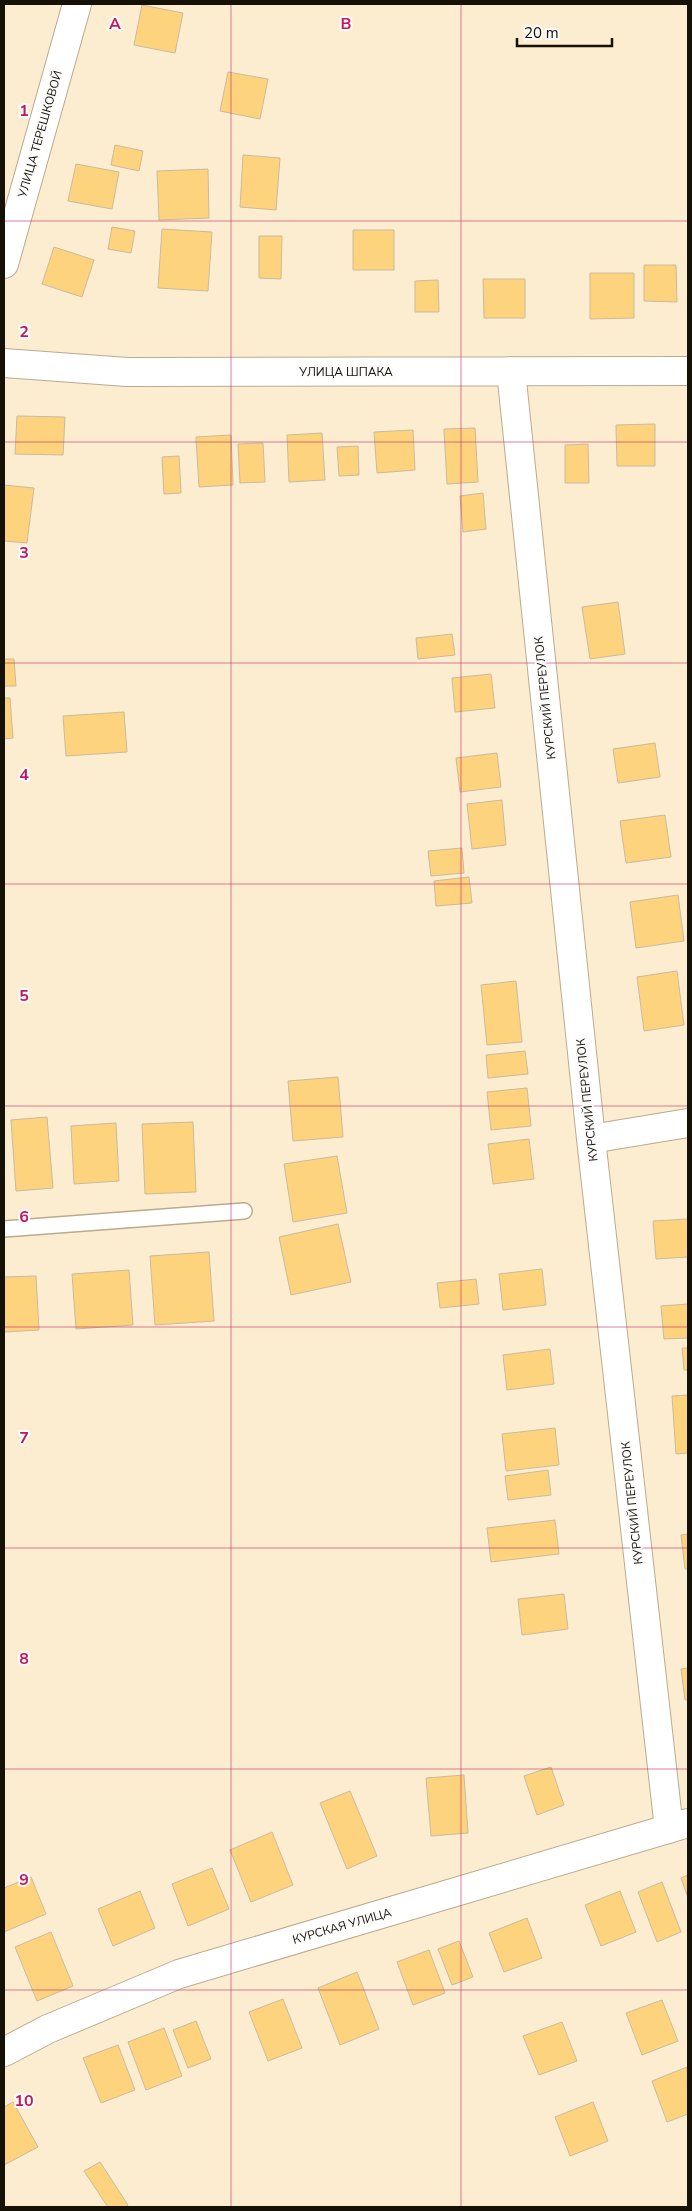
<svg xmlns="http://www.w3.org/2000/svg" width="692" height="2211" viewBox="0 0 692 2211" font-family="'Nunito Sans',sans-serif">
<rect width="100%" height="100%" fill="#fdedd0"/>
<path fill="#fed37d" stroke="#cabb9e" d="M142 5 183 13 175 53 134 45Z
M228 72 268 79 260 119 220 111Z
M115 145 143 151 139 171 111 165Z
M243 155 280 158 276 210 240 207Z
M76 164 119 172 112 209 68 201Z
M208 169 209 218 159 220 157 171Z
M112 227 135 231 131 253 108 249Z
M162 229 212 232 208 291 158 288Z
M353 230H394V270H353Z
M259 236H282L281 279 259 278Z
M54 247 94 260 82 297 42 284Z
M644 265H676L677 302 644 301Z
M590 273H634V318L590 319Z
M483 279H525V318H484Z
M438 280 439 312H415V281Z
M17 416 65 417 63 455 15 454Z
M655 424V466H617L616 425Z
M475 428 478 482 447 484 444 429Z
M413 430 415 470 377 473 374 432Z
M322 433 325 480 289 482 287 435Z
M231 435 233 485 199 487 196 437Z
M263 443 265 482 240 483 238 444Z
M588 444 589 483H565V445Z
M358 446 359 475 339 476 337 447Z
M179 456 181 493 164 494 162 457Z
M4 485 34 488 27 543 4 541Z
M483 493 486 529 463 532 460 496Z
M618 602 625 654 590 659 582 607Z
M452 634 455 655 418 659 416 638Z
M4 659H14L16 686H4Z
M491 674 495 708 455 712 452 678Z
M4 698H10L13 738 4 739Z
M124 712 127 752 66 756 63 716Z
M655 743 660 777 618 783 613 749Z
M497 753 501 787 460 792 456 758Z
M502 800 506 845 472 849 467 804Z
M665 815 671 857 626 863 620 821Z
M462 848 464 873 431 876 428 851Z
M469 877 472 903 436 906 434 881Z
M678 895 684 941 636 948 630 902Z
M677 971 684 1025 644 1031 637 977Z
M516 981 522 1042 487 1045 481 985Z
M525 1051 528 1074 488 1078 486 1055Z
M338 1077 343 1137 293 1141 288 1081Z
M527 1088 531 1126 491 1130 487 1092Z
M47 1117 53 1188 16 1191 11 1120Z
M193 1122 196 1192 145 1194 142 1124Z
M116 1123 119 1181 74 1184 71 1126Z
M529 1139 534 1179 493 1184 488 1144Z
M337 1156 347 1213 293 1222 284 1164Z
M688 1219V1257L656 1259 653 1221Z
M338 1224 351 1282 291 1295 279 1237Z
M209 1252 214 1321 155 1325 150 1256Z
M542 1269 546 1305 503 1310 499 1274Z
M129 1270 133 1325 76 1329 72 1274Z
M36 1276 39 1330 4 1332V1277Z
M476 1279 479 1304 440 1308 437 1283Z
M688 1304V1338L664 1339 661 1306Z
M682 1348H688V1370H684Z
M550 1349 554 1384 507 1390 503 1355Z
M688 1395V1453L676 1454 672 1396Z
M555 1428 559 1465 506 1471 502 1434Z
M548 1470 551 1495 508 1500 505 1476Z
M555 1520 559 1554 491 1562 487 1528Z
M688 1534V1569H685L681 1535Z
M564 1594 568 1629 522 1635 518 1599Z
M688 1668V1700H685L681 1669Z
M551 1767 564 1805 537 1815 524 1776Z
M464 1775 468 1833 431 1836 426 1778Z
M350 1791 377 1856 347 1869 320 1803Z
M272 1832 293 1885 251 1902 230 1850Z
M212 1868 229 1909 188 1926 172 1884Z
M688 1875V1898L681 1878Z
M31 1877 46 1914 4 1932V1888Z
M662 1882 681 1932 657 1942 638 1892Z
M140 1891 155 1928 113 1946 98 1909Z
M620 1891 636 1932 601 1946 585 1905Z
M527 1918 542 1958 504 1972 489 1933Z
M51 1932 73 1986 37 2001 15 1947Z
M459 1941 473 1977 452 1985 438 1949Z
M429 1950 445 1993 413 2005 397 1962Z
M357 1972 379 2029 340 2045 318 1988Z
M283 1999 302 2048 268 2061 249 2012Z
M662 2000 678 2041 642 2055 626 2013Z
M196 2021 211 2059 188 2068 173 2030Z
M562 2022 577 2061 539 2075 523 2036Z
M164 2028 182 2076 146 2090 128 2042Z
M118 2045 135 2090 101 2103 83 2058Z
M687 2067 688 2114 667 2122 652 2081Z
M13 2102 38 2147 4 2165V2107Z
M593 2102 608 2141 570 2156 555 2117Z
M100 2162 128 2205 125 2207H108L84 2171Z"/>
<g fill="none" stroke-linecap="round" stroke-linejoin="round">
<g stroke="#baab8f" stroke-width="18">
<path id="service" d="M4 1229 244 1211"/>
</g>
<g stroke="#baab8f" stroke-width="30">
<path id="minor" d="M4 264 77 4
M4 363 127 372 688 371
M511 371 591 1139 669 1829
M591 1139 688 1123
M4 2052 48 2029 179 1974 688 1823"/>
</g>
<use href="#service" stroke="#fff" stroke-width="15"/>
<use href="#minor" stroke="#fff" stroke-width="28"/>
</g>
<path fill="none" stroke="#c2185b" stroke-width="1" stroke-opacity="0.55" d="M231 4V2207M461 4V2207M4 221H688M4 442H688M4 663H688M4 884H688M4 1106H688M4 1327H688M4 1548H688M4 1769H688M4 1990H688"/>
<g text-anchor="middle" stroke-width="4" stroke-linejoin="round" paint-order="stroke">
<g font-size="12" fill="#161107" stroke="#fcfcfc">
<text transform="translate(40 134) rotate(-74)" y="4">УЛИЦА ТЕРЕШКОВОЙ</text>
<text x="346" y="376">УЛИЦА ШПАКА</text>
<text transform="translate(545 698) rotate(-96)" y="4">КУРСКИЙ ПЕРЕУЛОК</text>
<text transform="translate(587 1100) rotate(-96)" y="4">КУРСКИЙ ПЕРЕУЛОК</text>
<text transform="translate(632 1503) rotate(-96)" y="4">КУРСКИЙ ПЕРЕУЛОК</text>
<text transform="translate(342 1926) rotate(-16)" y="4">КУРСКАЯ УЛИЦА</text>
</g>
</g>
<g font-size="16" text-anchor="middle" font-weight="bold" fill="#c2185b" stroke="#fcfcfc" stroke-width="4" stroke-linejoin="round" paint-order="stroke">
<text x="115" y="29">A</text>
<text x="346" y="29">B</text>
<text x="24" y="116">1</text>
<text x="24" y="337">2</text>
<text x="24" y="558">3</text>
<text x="24" y="780">4</text>
<text x="24" y="1001">5</text>
<text x="24" y="1222">6</text>
<text x="24" y="1443">7</text>
<text x="24" y="1664">8</text>
<text x="24" y="1885">9</text>
<text x="24" y="2106">10</text>
</g>
<rect width="692" height="2211" fill="none" stroke="#161107" stroke-width="10"/>
<path d="M517 38v8h95v-8" fill="none" stroke="#161107" stroke-width="2.5"/>
<text x="524" y="38" font-size="15" fill="#161107" stroke="#fcfcfc" stroke-width="4" paint-order="stroke">20 m</text>
</svg>
